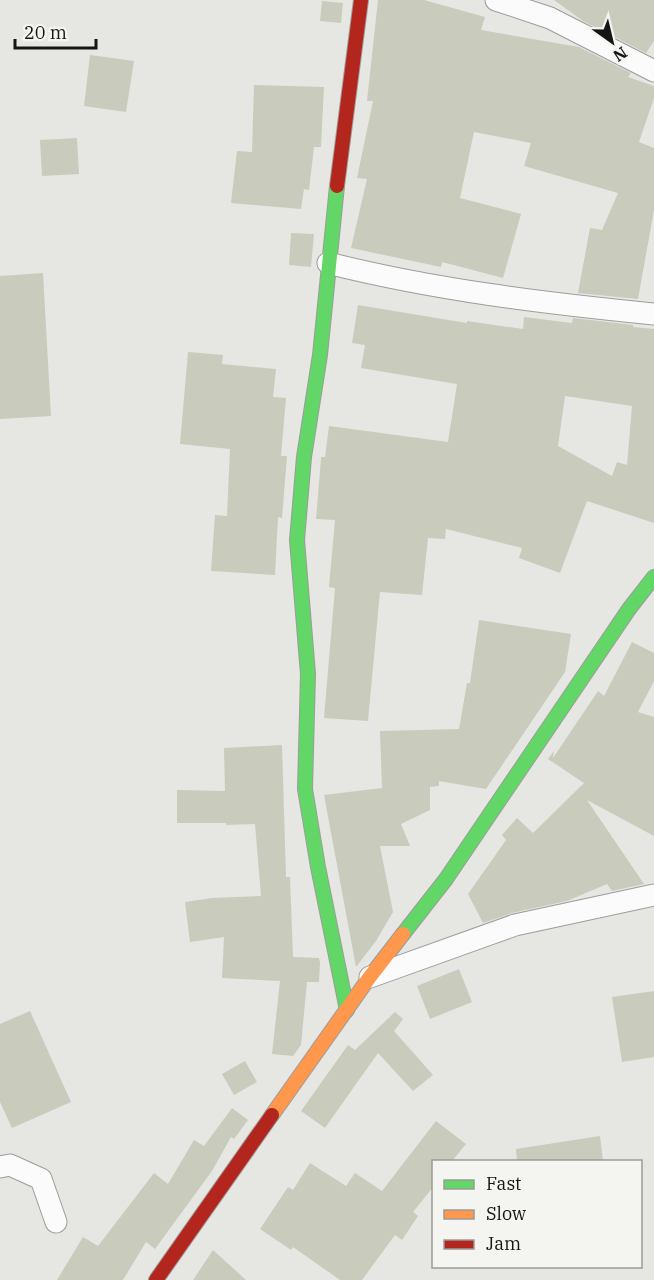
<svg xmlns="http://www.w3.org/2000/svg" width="654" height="1280" viewBox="0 0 654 1280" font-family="'IBM Plex Serif',serif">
<rect width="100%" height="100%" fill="#e6e7e3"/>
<path fill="#c9cbbc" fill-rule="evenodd" d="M378 0H424L485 17 481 30 579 47 631 73 628 77 654 86V98L639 142 654 148V210L638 299 578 293 590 228 602 230 618 193 524 166 531 143 474 132 460 198 521 214 503 278 442 262 441 267 351 248 367 179 357 178 373 101H367Z
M554 0H654V41L646 53 583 21Z
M322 1 343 3 341 23 320 21Z
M90 55 134 61 126 112 84 106Z
M254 85 324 87 321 147H314L309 190 304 189 301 209 231 203 237 151 252 152Z
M77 138 79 174 42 176 40 140Z
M291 233 314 234 311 267 289 265Z
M43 273 51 416 0 419V276Z
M358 305 467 323V321L523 329 524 317 572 323 573 318 633 325V327L654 329V523L587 501 560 573 519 558 522 548 446 529 445 539 428 538 422 595 380 592 368 721 324 718 335 588 329 587 335 520 316 519 321 459V457H325L329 426 448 442 457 384 361 368 365 345 352 343ZM565 396 632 406 627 465 617 462 612 476 558 446Z
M188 352 223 355 222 364 276 369 273 397 286 398 281 456H287L282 518 278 517 275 575 211 571 215 515 227 516 230 449 180 444Z
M479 620 571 634 565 672 486 789 439 781V786L430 787V810L401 824 410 846H380L393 912 376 941 356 967 324 795 382 788 380 731 459 729 467 683H470Z
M632 642 654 653V681L638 712 654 717V836L587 800 644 884 612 891 607 884 567 901 512 913 483 923 468 894 506 840 502 835 517 818 533 833 584 783 548 759 554 751 553 758 598 691 604 696Z
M282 745 286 877H290L293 957 319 958 320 963 319 982H307L301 1045 293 1056 272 1054 280 981 222 978 224 937 190 942 185 902 212 898 261 896 255 824 226 825V823H177V790L225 791 224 748Z
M459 969 472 1002 430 1019 417 986Z
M654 991V1057L622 1062 612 997Z
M30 1011 71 1102 12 1128 0 1102V1024Z
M395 1012 403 1019 394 1031 433 1075 413 1091 378 1053 325 1128 301 1111 348 1045 355 1050Z
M245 1061 257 1082 234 1095 222 1074Z
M232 1108 248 1120 234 1139 231 1137 212 1171 155 1249 146 1242 123 1280H57L83 1237 98 1246 154 1173 168 1184 194 1140 204 1146Z
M436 1121 466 1144 452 1161H434V1186L413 1212 418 1216 402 1240 395 1235 362 1280H340L293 1247 291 1250 260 1229 288 1187 293 1190 310 1163 346 1186 355 1173 382 1191Z
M600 1136 603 1161H517L516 1149Z
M213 1250 246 1280H193Z"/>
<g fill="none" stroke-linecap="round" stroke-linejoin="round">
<g stroke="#9c9c9a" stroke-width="23">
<path id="street" d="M496 0 550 18 654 71
M328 263C435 290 544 303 654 314
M370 977 515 925 654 895
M0 1167 10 1165 41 1179 56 1222"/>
</g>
<g stroke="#9c9c9a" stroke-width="16">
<path id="fast" d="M337 186 320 355 304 457 297 540 308 674 305 789 318 867 347 1010
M403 934 446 879 629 609 654 577"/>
</g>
<g stroke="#9c9c9a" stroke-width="16">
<path id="slow" d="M272 1115 369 978 403 934"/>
</g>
<g stroke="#9c9c9a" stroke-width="16">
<path id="jam" d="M337 186 361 0
M156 1280 272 1115"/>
</g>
<use href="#street" stroke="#fbfbfb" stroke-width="21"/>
<use href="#fast" stroke="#63d668" stroke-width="14"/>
<use href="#slow" stroke="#ff974d" stroke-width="14"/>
<use href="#jam" stroke="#b3261e" stroke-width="14"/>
</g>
<rect x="432" y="1160" width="210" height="108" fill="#f4f5f0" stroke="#9b9b98" stroke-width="1.5"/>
<rect x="444" y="1180" width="30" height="9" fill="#63d668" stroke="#9b9b98" stroke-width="1.5"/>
<text x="486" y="1190" font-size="18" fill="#151513">Fast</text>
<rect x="444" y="1210" width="30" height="9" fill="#ff974d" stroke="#9b9b98" stroke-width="1.5"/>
<text x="486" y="1220" font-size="18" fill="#151513">Slow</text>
<rect x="444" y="1240" width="30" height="9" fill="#b3261e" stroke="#9b9b98" stroke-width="1.5"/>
<text x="486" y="1250" font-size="18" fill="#151513">Jam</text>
<g transform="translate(612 42) rotate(146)" stroke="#f4f5f0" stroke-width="4.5" paint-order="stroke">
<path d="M0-4.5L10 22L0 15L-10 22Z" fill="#151513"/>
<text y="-9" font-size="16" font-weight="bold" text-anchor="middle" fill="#151513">N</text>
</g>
<path d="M15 39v9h81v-9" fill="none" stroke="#151513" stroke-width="3"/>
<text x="24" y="39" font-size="18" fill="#151513" stroke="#f4f5f0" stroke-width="4.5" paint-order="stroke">20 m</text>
</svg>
